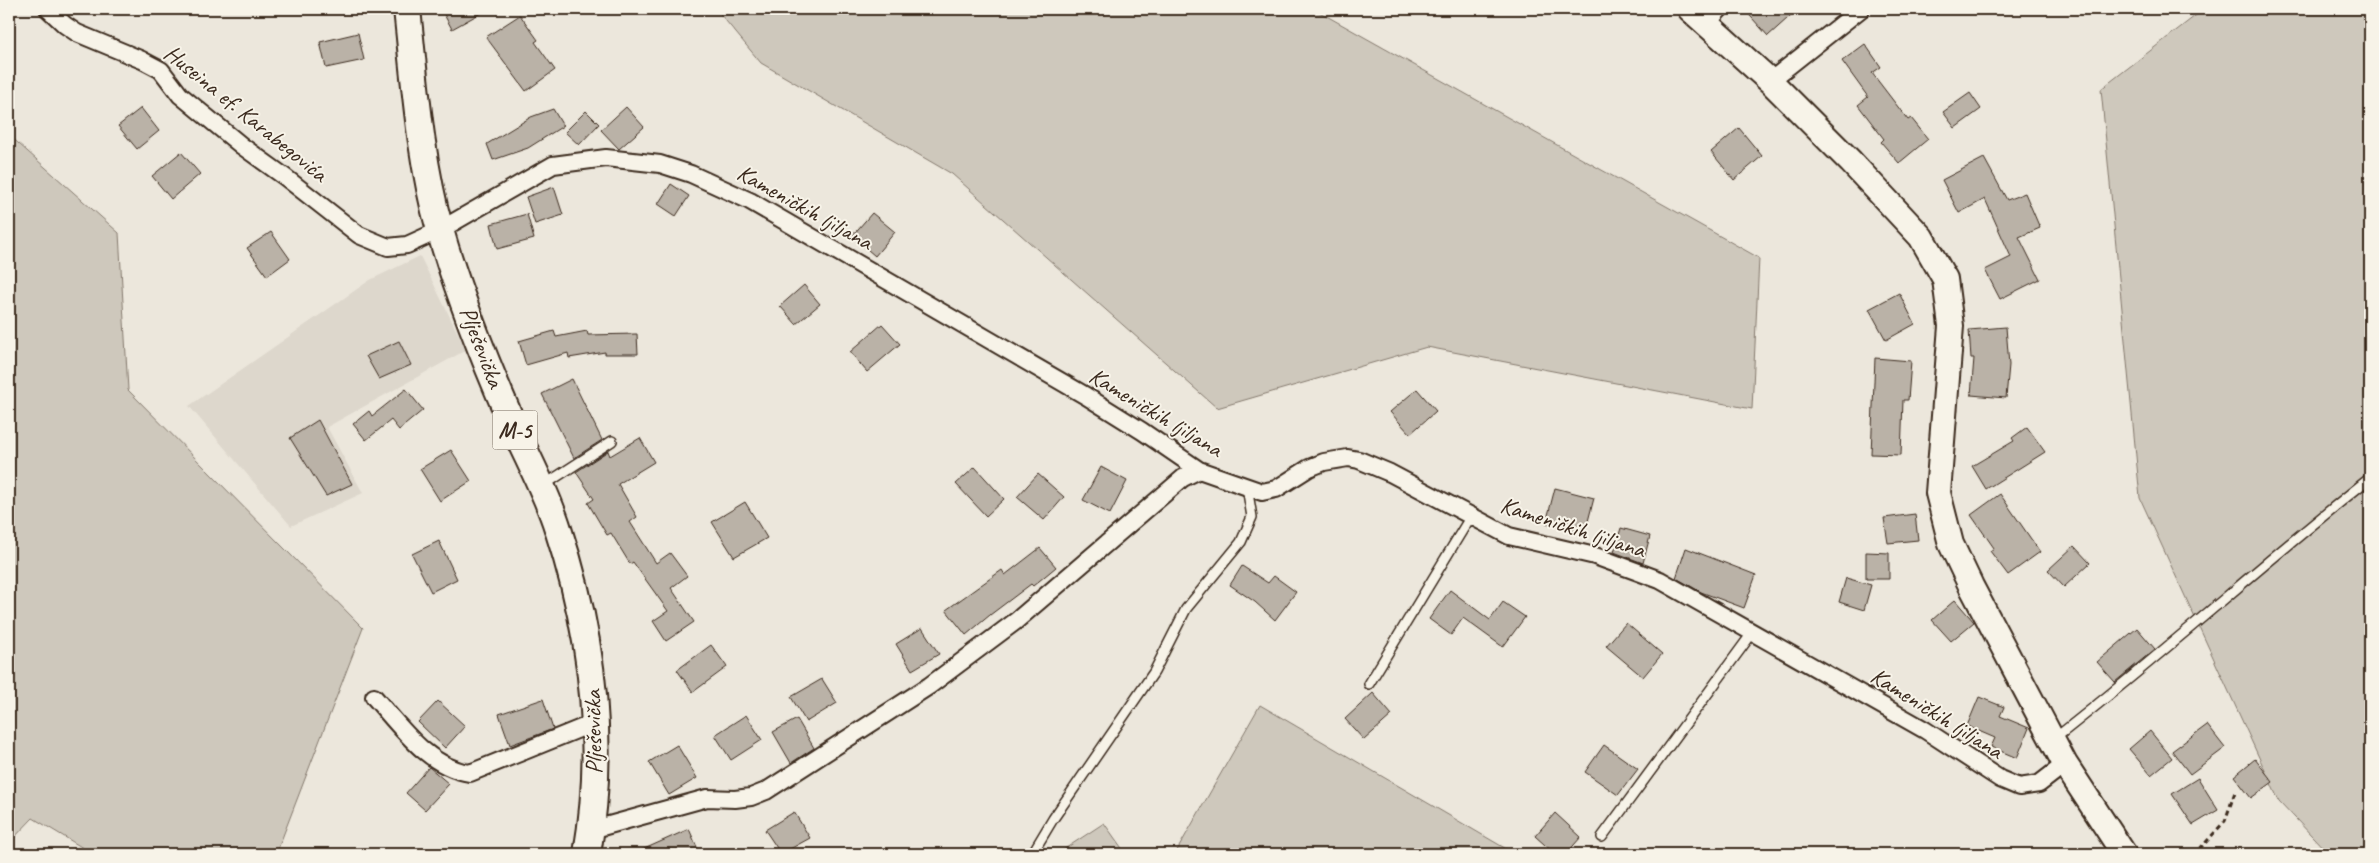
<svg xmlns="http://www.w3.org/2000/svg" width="2379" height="863" viewBox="0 0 2379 863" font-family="Caveat,sans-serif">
<rect width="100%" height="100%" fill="#ece7dc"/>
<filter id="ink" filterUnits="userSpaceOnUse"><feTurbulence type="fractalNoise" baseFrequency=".02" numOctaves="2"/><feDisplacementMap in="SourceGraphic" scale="10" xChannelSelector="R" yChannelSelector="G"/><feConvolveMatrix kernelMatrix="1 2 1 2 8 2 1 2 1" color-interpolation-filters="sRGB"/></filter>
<g filter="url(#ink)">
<path fill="#ddd7cc" d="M420 256 466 350 327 427 363 493 291 526 189 406 370 280Z"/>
<path fill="#cec8bc" stroke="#84796d" d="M716 9H1314L1759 258 1752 409 1427 347 1217 408 952 174 761 63Z
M2204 9H2370V854H2329L2279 801 2140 498 2101 89Z
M9 135 119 233 128 390 363 628 276 854H93L33 818 9 843Z
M1260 705 1515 854H1175Z
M1104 823 1126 854H1057Z"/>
<path fill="#bab2a7" stroke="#3b2a1e" d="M441 9H488L452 29Z
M1744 9H1798L1768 36Z
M520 15 538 40 535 42 555 70 526 91 486 37Z
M358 33 364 60 326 68 320 42Z
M1865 44 1881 67 1872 73 1908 120 1911 118 1928 139 1899 163 1881 142 1884 139 1858 105 1868 97 1842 61Z
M1970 93 1981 109 1955 128 1943 112Z
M626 107 644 127 619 149 601 130Z
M141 108 159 131 137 149 118 126Z
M553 109 563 126 528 148 493 160 487 144 531 117Z
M586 111 599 124 579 145 565 132Z
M1739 128 1762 156 1734 180 1711 152Z
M181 152 200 174 171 199 152 176Z
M1984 158 2007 200 2025 193 2040 228 2019 237 2040 279 2000 299 1985 270 2011 257 1985 199 1959 213 1942 180Z
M671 184 689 196 676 216 658 204Z
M554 187 563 215 535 224 526 197Z
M872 213 895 232 875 256 852 236Z
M527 214 534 239 497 249 491 224Z
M271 232 290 259 267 276 247 248Z
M804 285 820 304 796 324 780 306Z
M1899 293 1915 324 1886 340 1869 309Z
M882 324 900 344 867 372 850 352Z
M2006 327 2009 365 2006 398 1971 395 1974 358H1971L1969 330Z
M554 331 556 337 587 331 588 335 637 334 638 354H605V352L569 358 568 353 526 365 519 341Z
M399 341 411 365 379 379 366 356Z
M1875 358 1911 361 1908 400H1903L1901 455 1871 454Z
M572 379 602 440 574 458 542 394Z
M406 389 423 410 399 430 391 420 366 440 353 424 369 411 372 416Z
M1417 389 1436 411 1410 434 1390 412Z
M318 420 352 484 326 496 290 438Z
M2027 427 2045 452 1986 489 1972 466 2014 441 2012 438Z
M640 438 654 462 618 484 637 517 630 522 656 563 670 553 687 576 671 588 694 622 666 641 653 621 668 611 633 562 630 564 611 533 607 535 588 503 594 499 576 472 608 451 610 456Z
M451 450 471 481 440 501 420 469Z
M975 467 1004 499 986 516 956 484Z
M1101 467 1127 481 1110 514 1083 500Z
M1038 474 1064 497 1044 520 1017 497Z
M1555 488 1594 498 1585 533 1546 523Z
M2000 494 2040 552 2008 575 1990 551 1994 548 1971 515Z
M745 502 767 538 734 557 712 522Z
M1915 514 1918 540 1888 543 1884 518Z
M1621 528 1650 536 1643 563 1614 552Z
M439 541 457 579 431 592 412 554Z
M2074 546 2090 563 2064 587 2048 570Z
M1040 548 1056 567 1033 586 1031 584 990 615 966 635 946 610 1002 570 1005 575Z
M1686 548 1756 575 1744 608 1701 592 1676 578Z
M1866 552 1889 553V579H1866Z
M1242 566 1268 583 1274 576 1296 592 1275 620 1255 602 1230 585Z
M1846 578 1871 585 1864 610 1839 602Z
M1450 590 1490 620 1503 602 1525 617 1503 647 1463 618 1451 635 1429 619Z
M1955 600 1974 622 1951 641 1932 620Z
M1626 623 1662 654 1643 677 1606 646Z
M922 628 939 654 912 670 896 644Z
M2137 628 2155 649 2115 682 2097 662Z
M711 645 727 667 693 692 677 670Z
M822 679 837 703 806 722 791 697Z
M1373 693 1392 715 1364 740 1345 719Z
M1979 697 2004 707 2000 716 2029 728 2017 758 1991 747 1995 738 1967 726Z
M543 699 553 729 510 745 499 714Z
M438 701 465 726 445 748 418 722Z
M746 715 762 740 731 760 715 735Z
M797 719 814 748 791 763 773 732Z
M2207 725 2225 748 2190 774 2172 751Z
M2150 731 2172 758 2151 775 2129 749Z
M677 745 697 778 669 795 649 762Z
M1604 745 1638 769 1618 795 1585 772Z
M2255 759 2273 782 2251 798 2234 776Z
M429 767 449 784 425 810 406 793Z
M2198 778 2218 810 2193 825 2172 794Z
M794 812 810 838 781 854 765 830Z
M1555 813 1581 837 1566 854H1555L1535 836Z
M689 829 700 854H633Z"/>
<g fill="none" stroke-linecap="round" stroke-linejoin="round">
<g stroke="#3b2a1e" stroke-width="12">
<path id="lane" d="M544 485 612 441
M1369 684 1471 516
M2054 739C2162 655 2263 563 2370 478
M1602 837 1753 632
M1032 854 1053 819 1154 672 1186 609 1241 542 1252 517 1247 487"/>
</g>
<g stroke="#3b2a1e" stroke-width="20">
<path id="street" d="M48 9 65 25 77 33 142 60 161 70 180 95 242 146 285 177 359 235 388 247 407 245 440 230 553 165 606 158 660 164 691 174 750 201 1086 396 1142 431 1199 470 1262 492 1276 489 1309 468 1324 462 1348 458 1359 460 1390 473 1509 536 1595 556 1660 580 1925 730 2000 779 2019 787 2039 784 2065 764
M1707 23 1720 9
M1770 81 1861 9
M374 697C400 726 429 768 470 773L596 722
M591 830 707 798 735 799 751 797 766 791 929 686 1016 621 1183 478 1199 470"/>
</g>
<g stroke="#3b2a1e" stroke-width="28">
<path id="secondary" d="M1690 9 1770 81 1851 162 1921 237 1945 279 1951 326 1938 493 1951 544 1971 586 2065 764 2124 854"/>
</g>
<g stroke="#3b2a1e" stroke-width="30">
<path id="primary" d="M407 9C415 83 420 159 440 230 458 293 483 356 509 416 525 454 546 490 558 529 593 636 606 743 587 854"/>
</g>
<path stroke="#3b2a1e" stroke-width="3" stroke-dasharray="5 4" stroke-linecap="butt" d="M2192 854 2197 852 2225 821 2236 789"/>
<use href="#lane" stroke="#f7f3e8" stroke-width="9"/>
<use href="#street" stroke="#f7f3e8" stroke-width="16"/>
<use href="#secondary" stroke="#f7f3e8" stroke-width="24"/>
<use href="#primary" stroke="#f7f3e8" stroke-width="26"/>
</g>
</g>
<g text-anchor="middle" stroke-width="4" stroke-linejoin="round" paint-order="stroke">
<rect fill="#f7f3e8" stroke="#73665b" stroke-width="1" x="492.5" y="410.5" width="45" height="39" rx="4"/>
<g font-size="22" font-weight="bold" fill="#3b2a1e">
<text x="515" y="438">M-5</text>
</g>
<g font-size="24" fill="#3b2a1e" stroke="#f7f3e8">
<text transform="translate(246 113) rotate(39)" y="8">Huseina ef. Karabegovića</text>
<text transform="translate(805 207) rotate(29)" y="8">Kameničkih ljiljana</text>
<text transform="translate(482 347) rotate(69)" y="8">Plješevička</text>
<text transform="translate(1156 412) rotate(31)" y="8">Kameničkih ljiljana</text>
<text transform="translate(1573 527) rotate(18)" y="8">Kameničkih ljiljana</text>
<text transform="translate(1937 713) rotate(32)" y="8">Kameničkih ljiljana</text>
<text transform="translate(593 732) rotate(-91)" y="8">Plješevička</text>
</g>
</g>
<rect width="2379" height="863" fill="none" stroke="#f7f3e8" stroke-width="30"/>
<rect x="15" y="15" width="2349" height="833" fill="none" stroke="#3b2a1e" stroke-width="2" filter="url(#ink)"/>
</svg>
